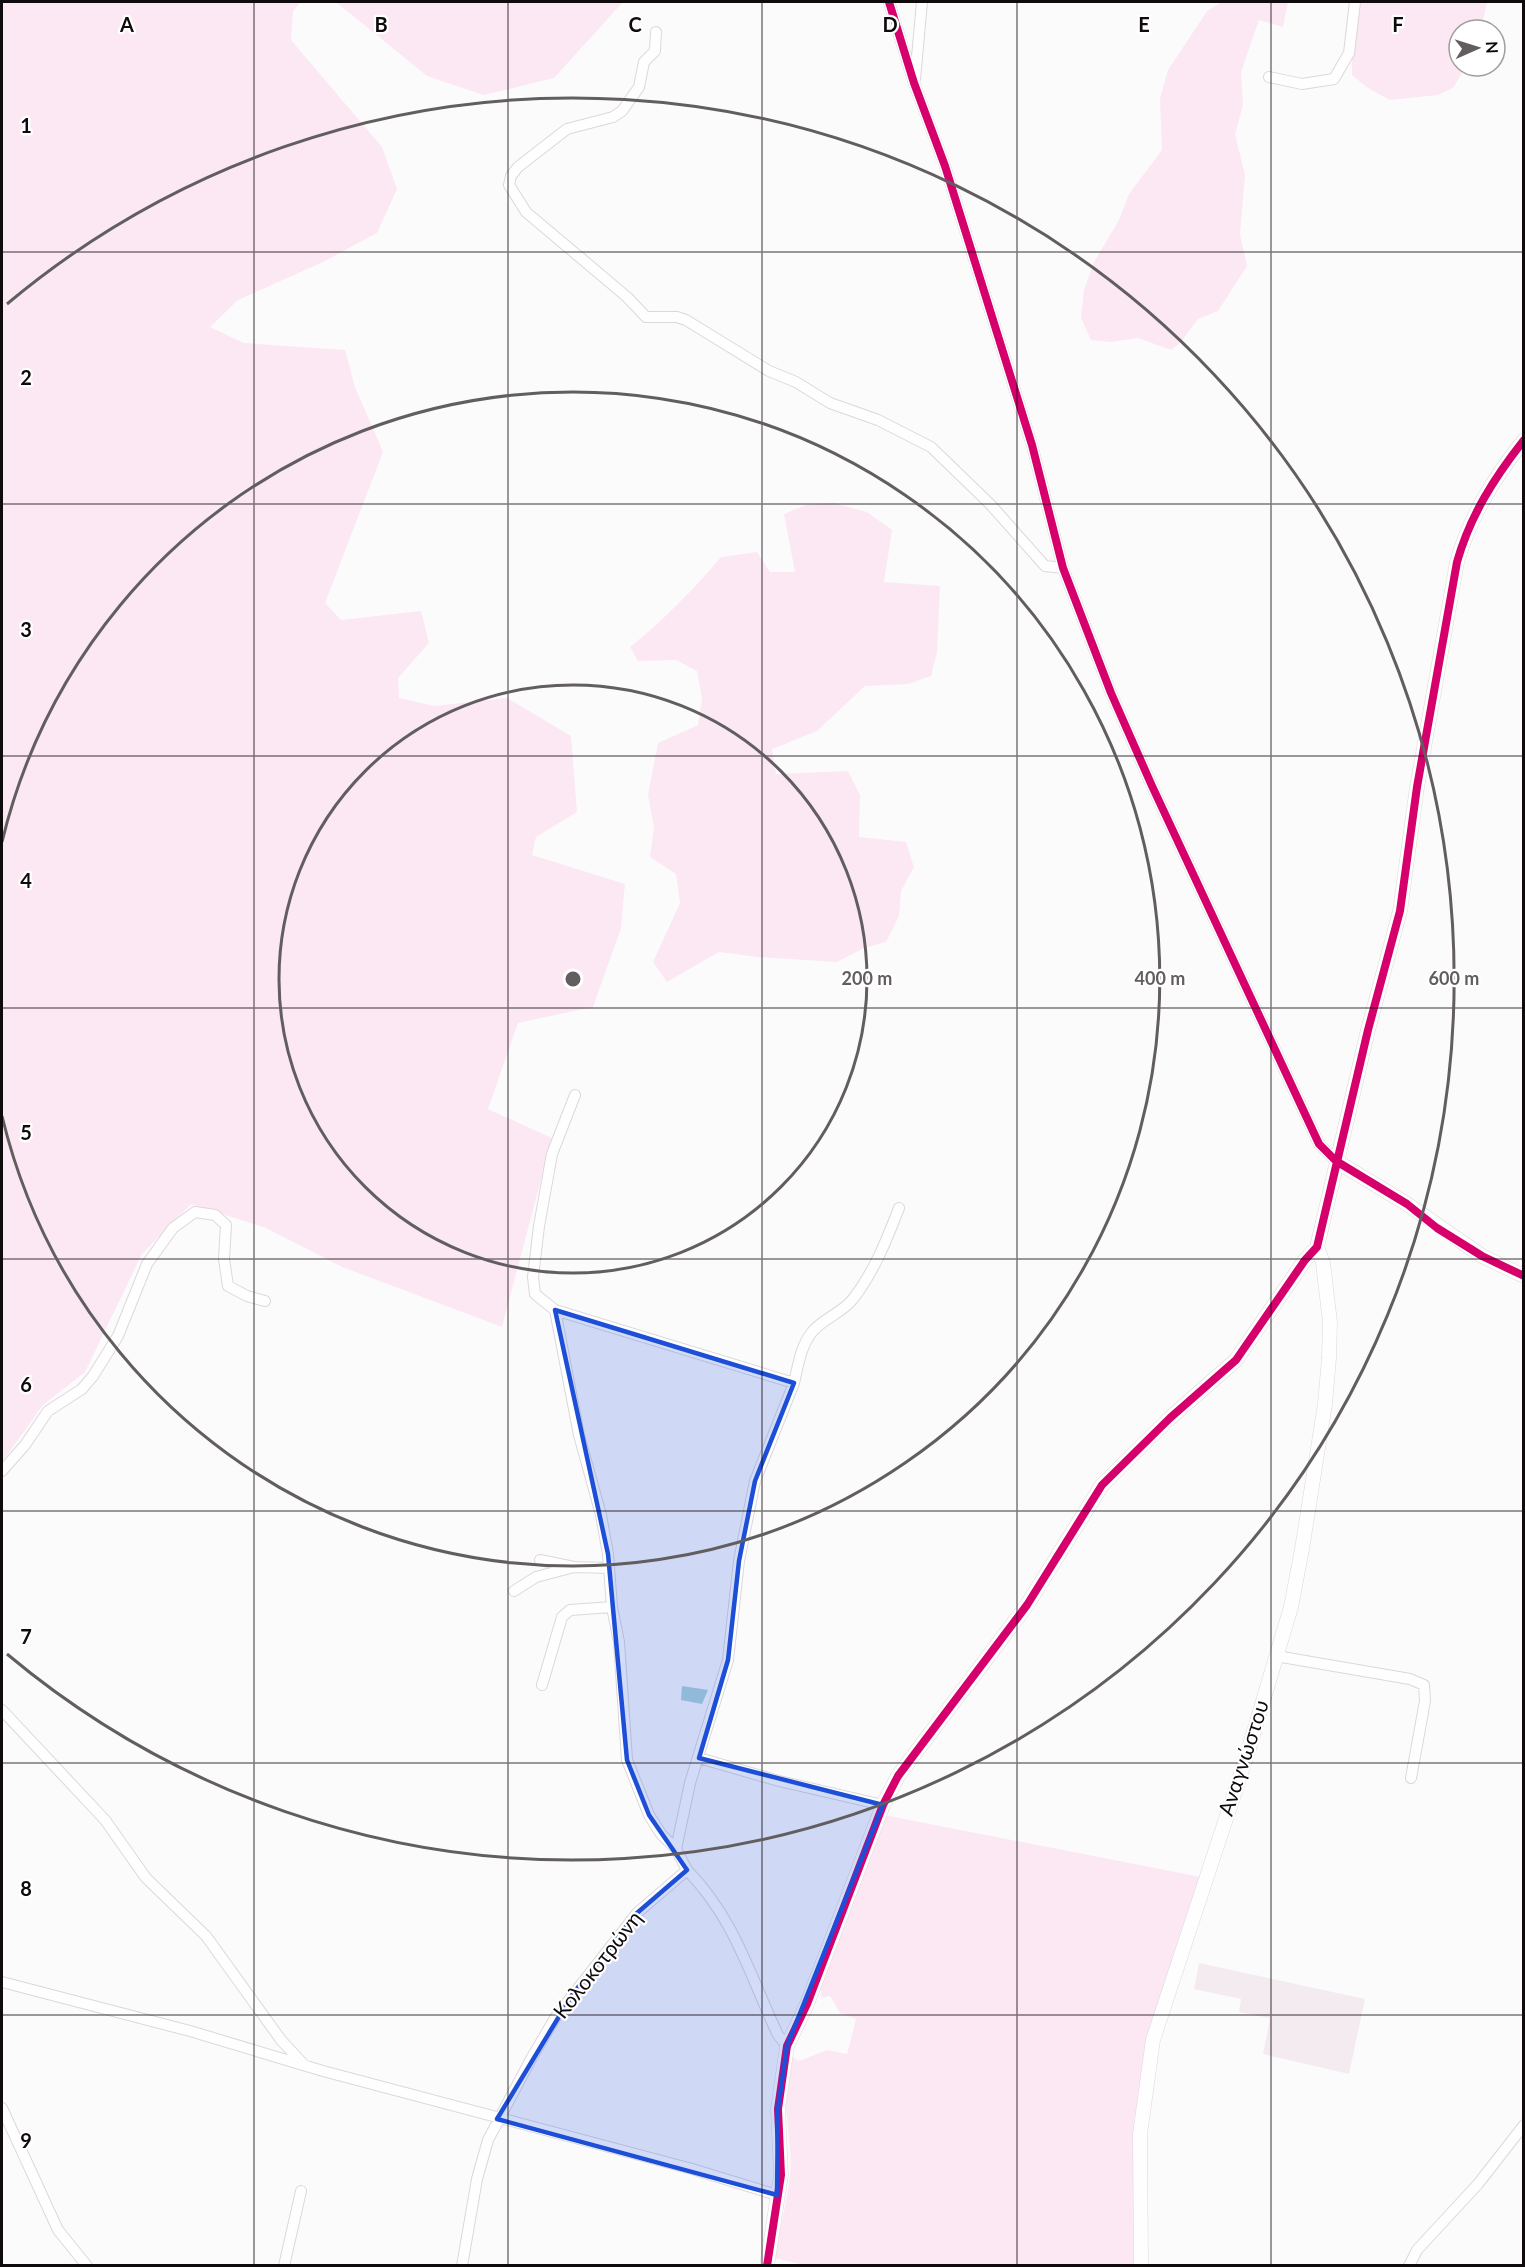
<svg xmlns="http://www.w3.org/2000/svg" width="1525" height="2267" viewBox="0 0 1525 2267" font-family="Lato,sans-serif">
<rect width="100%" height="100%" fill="#fcfbfc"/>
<path fill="#f3ebf0" d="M1199 1963 1365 1999 1349 2074 1263 2054 1270 2018 1239 2012 1241 1999 1194 1989Z"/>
<path fill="#fbe8f3" d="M2 2H301L293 11 291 40 382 147 397 189 377 233 323 262 238 300 210 327 244 343 345 350 355 387 383 452 325 603 341 620 421 611 429 643 398 678 399 698 434 706 507 698 571 736 577 812 536 837 532 855 625 884 621 928 593 1007 518 1023 488 1109 552 1138 502 1327 342 1267 266 1228 191 1204 142 1254 85 1372 43 1405 2 1462Z
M336 2H623L554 78 484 95 427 76Z
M1222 2H1288L1283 27 1259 20 1241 72 1243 105 1235 134 1245 175 1240 234 1247 266 1218 311 1198 319 1180 343 1171 350 1138 338 1111 342 1091 340 1081 318 1084 290 1094 262 1119 220 1129 194 1162 150 1160 98 1168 70 1207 11Z
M1360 2H1487L1481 30H1459V66H1466L1453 88 1438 95 1390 100 1368 88 1352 75V57Z
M833 503 867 512 892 530 884 582 940 586 937 652 931 676 908 684 865 686 817 731 772 749 776 774 848 771 860 795 859 837 906 842 914 867 901 891 899 916 886 942 864 948 837 962 758 957 719 952 667 982 653 962 680 903 676 874 650 857 654 828 648 795 658 743 698 725 702 698 697 671 676 660 638 661 630 647C664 620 693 590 721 557L757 552 770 572H795L784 514 806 505Z
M884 1815 1201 1877 1152 2035 1139 2265 808 2266 774 2258C779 2231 787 2203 790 2176 794 2136 776 2096 793 2057L799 2061 827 2050 847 2054 856 2019 840 2013 830 1996 821 1998V1986Z"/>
<path fill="#aed4db" d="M682 1686 708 1690 702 1704 681 1700Z"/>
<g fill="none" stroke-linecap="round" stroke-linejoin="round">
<g stroke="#dbd8da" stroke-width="12">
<path id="minor" d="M889 2 914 83 945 166 1032 445 1063 568 1111 693 1152 786 1319 1144 1336 1161
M656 32 655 51 644 62 639 87 622 111 613 117 567 129 518 167 511 176 509 185 526 212 627 297 646 317H677L686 320 769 371 796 382 830 403 878 420 931 447 990 504 1045 566 1063 568
M1269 77 1302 84 1334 79 1349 53 1355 2
M915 79 922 2
M575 1095 552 1154 539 1226 533 1277 535 1294 555 1310 579 1435 601 1515 608 1554 612 1607 619 1642 627 1760 649 1815 661 1834 676 1849 687 1870
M555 1310 794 1383 755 1481 739 1561 728 1660 690 1783 676 1849
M794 1383C798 1366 801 1344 813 1331 824 1318 842 1313 853 1299 874 1272 887 1239 899 1208
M2 1471 25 1445 48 1411 82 1389 93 1376 118 1336 147 1264 173 1228 195 1212 215 1215 226 1225 224 1259 228 1286 247 1296 265 1301
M540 1560 574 1567 609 1568
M514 1591 536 1577 574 1567
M1276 1656 1410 1679 1424 1685 1425 1701 1411 1778
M542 1685 562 1617 570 1610 612 1607
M2 1710 105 1820 146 1878 206 1936 281 2040 304 2065
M699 1758 779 1781 883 1805
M2 1982 190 2031 323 2071 692 2169 777 2195
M2 2108 58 2230 87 2266
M284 2266 301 2191
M462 2266 477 2179 488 2140 531 2059 555 2018 637 1913 687 1870C735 1919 750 1976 778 2035L787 2046
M1409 2266 1417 2250 1478 2184 1524 2125"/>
</g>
<g stroke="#dbd8da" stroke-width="15">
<path id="tertiary" d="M1336 1161 1407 1204 1482 1256 1524 1276
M767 2266 781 2175 778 2109 787 2046 807 2004 883 1805 898 1776 1027 1605 1102 1485 1170 1418 1236 1360 1305 1260 1317 1247 1368 1030 1400 911 1417 787 1457 562C1470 516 1494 478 1524 440
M1141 2266 1140 2134 1153 2040 1247 1755 1291 1607 1302 1549 1325 1404 1329 1358 1330 1322 1323 1263 1317 1247"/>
</g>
<use href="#minor" stroke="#fffeff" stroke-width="10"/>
<use href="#tertiary" stroke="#fffeff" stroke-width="14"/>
<g stroke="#fff" stroke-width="11">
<path id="cycleway" d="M889 2 914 83 945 166 1032 445 1063 568 1111 693 1152 786 1319 1144 1336 1161 1407 1204 1437 1228 1482 1256 1524 1276
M767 2266 781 2175 778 2109 787 2046 807 2004 883 1805 898 1776 1027 1605 1102 1485 1170 1418 1236 1360 1305 1260 1317 1247 1368 1030 1400 911 1417 787 1457 562C1470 516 1494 478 1524 440"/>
</g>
<use href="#cycleway" stroke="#d6006c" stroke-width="8"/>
</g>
<path fill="#1d4ed8" fill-opacity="0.2" stroke="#1d4ed8" stroke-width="4.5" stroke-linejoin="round" d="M555 1310 794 1383 755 1481 739 1561 728 1660 699 1758 883 1805 787 2046 778 2109 777 2195 497 2119 572 1995 637 1913 687 1870 649 1815 627 1760 608 1554Z"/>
<path fill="none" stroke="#0f0a0c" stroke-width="1.5" stroke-opacity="0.55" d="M254 2V2266M508 2V2266M762 2V2266M1017 2V2266M1271 2V2266M2 252H1524M2 504H1524M2 756H1524M2 1008H1524M2 1259H1524M2 1511H1524M2 1763H1524M2 2015H1524"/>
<g fill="none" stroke="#625e60" stroke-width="3">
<circle cx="573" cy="979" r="294"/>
<path d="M2 842A587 587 0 1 1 2 1116"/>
<path d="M7 304A881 881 0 1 1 7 1654"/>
</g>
<g text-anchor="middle" stroke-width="4.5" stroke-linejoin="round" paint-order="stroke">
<g font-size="21" fill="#0f0a0c" stroke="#fff">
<text transform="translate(1244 1758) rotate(-72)" y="7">Αναγνώστου</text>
<text transform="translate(598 1965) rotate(-52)" y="7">Κολοκοτρώνη</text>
</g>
</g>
<g font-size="20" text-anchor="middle" font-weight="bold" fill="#0f0a0c" stroke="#fff" stroke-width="4.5" stroke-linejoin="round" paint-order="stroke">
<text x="127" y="32">A</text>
<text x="381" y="32">B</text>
<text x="635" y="32">C</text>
<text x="890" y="32">D</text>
<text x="1144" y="32">E</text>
<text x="1398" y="32">F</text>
<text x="26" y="133">1</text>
<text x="26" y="385">2</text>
<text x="26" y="637">3</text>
<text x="26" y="888">4</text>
<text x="26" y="1140">5</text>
<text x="26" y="1392">6</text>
<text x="26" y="1644">7</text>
<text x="26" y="1896">8</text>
<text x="26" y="2148">9</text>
</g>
<circle cx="573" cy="979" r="9" fill="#625e60" stroke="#fff" stroke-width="3"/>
<g font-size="18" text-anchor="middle" font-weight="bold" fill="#625e60" stroke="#fff" stroke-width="4.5" stroke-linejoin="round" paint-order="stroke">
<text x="867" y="985">200 m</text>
<text x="1160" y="985">400 m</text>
<text x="1454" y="985">600 m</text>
</g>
<rect width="1525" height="2267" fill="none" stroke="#0f0a0c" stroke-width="6"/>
<g transform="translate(1477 48) rotate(87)"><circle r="28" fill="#ffffff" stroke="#9f9d9e" stroke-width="1.5"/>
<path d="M0-4.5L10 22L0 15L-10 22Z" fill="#625e60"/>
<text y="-9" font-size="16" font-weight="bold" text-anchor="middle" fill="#0f0a0c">N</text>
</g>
</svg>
